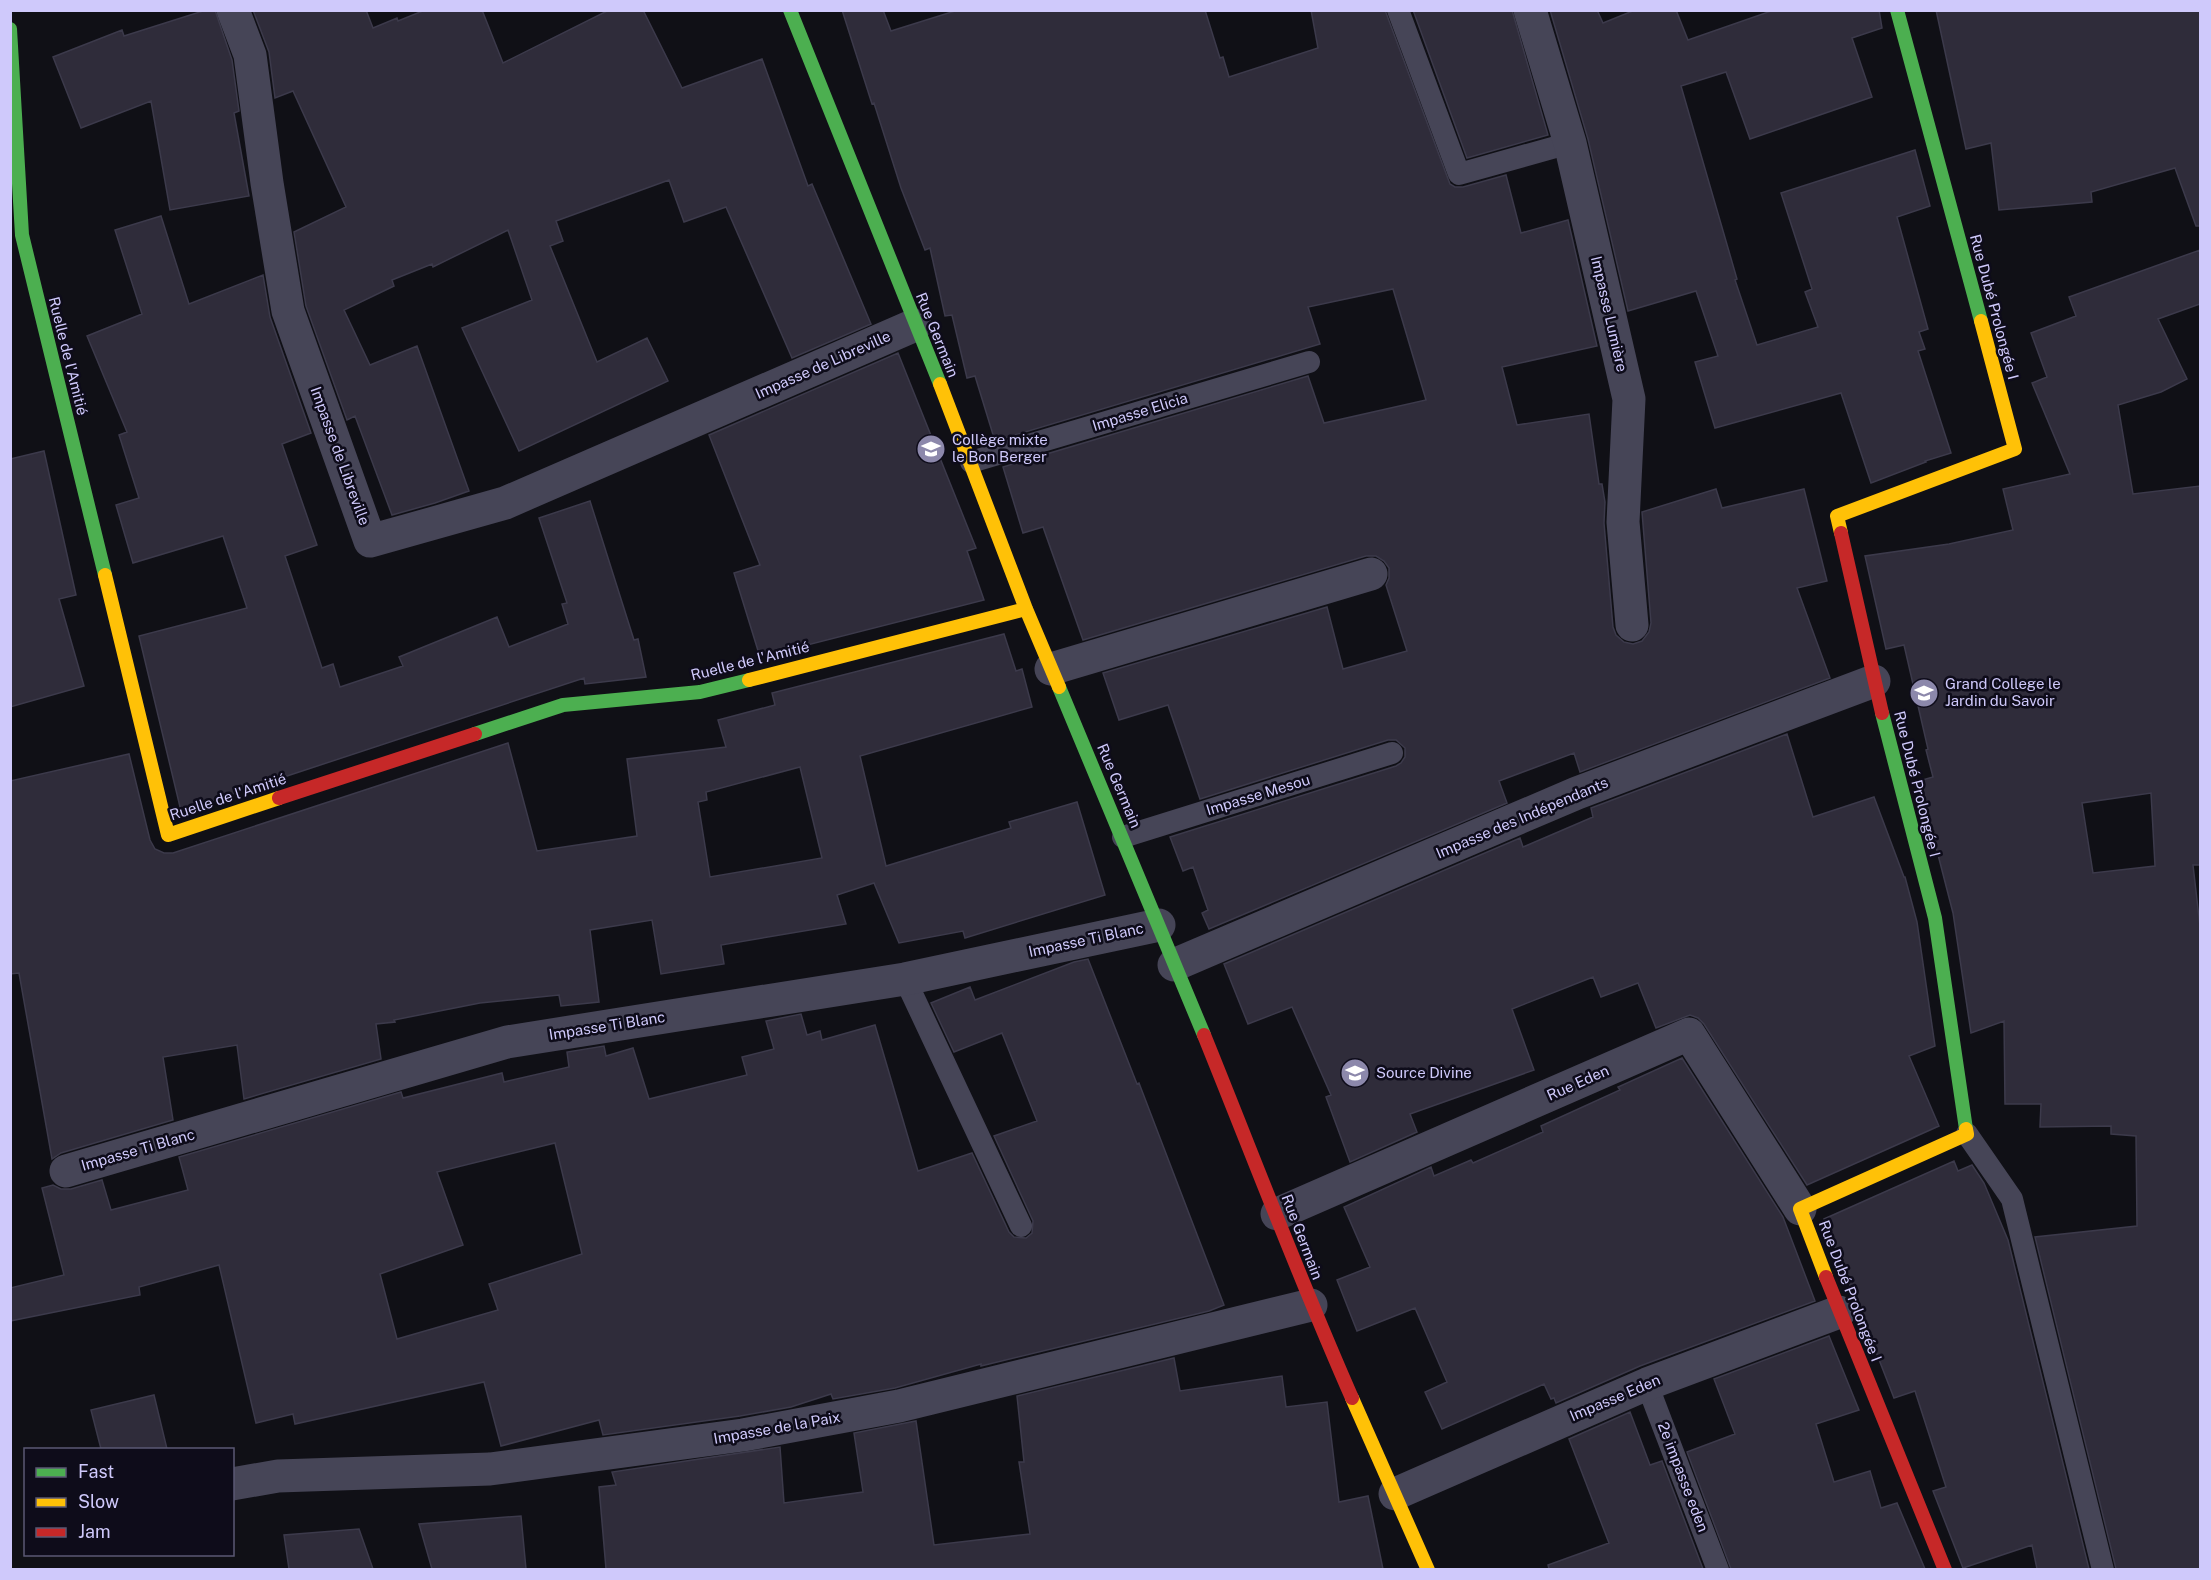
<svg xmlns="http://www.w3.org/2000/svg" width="2211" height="1580" viewBox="0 0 2211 1580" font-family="'Public Sans',sans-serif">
<rect width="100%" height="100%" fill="#101016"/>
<path fill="#2f2c3a" stroke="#3c3a4b" stroke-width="1.5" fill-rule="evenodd" d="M206 10H215L232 60 239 111 234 113 249 196 170 210 151 101 81 128 53 57 122 30 124 36Z
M253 10H366L373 28 397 18 398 21 425 10H482L503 63 609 10H643L682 88 762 59 808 186 812 184 871 324 792 358 726 207 684 222 669 180 556 221 563 241 550 246 597 362 647 338 668 381 519 451 462 328 532 300 508 230 433 267 432 264 392 280 394 286 344 310 370 365 417 346 469 491 435 503 392 515 355 416 347 420 306 306 294 232 346 207 293 91 275 98 269 52Z
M842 10H883L891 31 958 10H1205L1220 58 1223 57 1229 77 1318 48 1311 10H1385L1450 184 1455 187H1463L1506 175 1521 233 1568 220 1597 346 1502 367 1517 425 1589 414 1599 484H1602L1605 502 1604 523 1613 627 1616 635 1624 642 1633 644 1642 641 1649 632 1651 623 1642 512 1716 489 1722 508 1804 489 1827 581 1797 588 1830 678 1580 772 1574 753 1499 781 1507 803 1209 929 1202 913 1208 910 1193 867 1183 871 1170 837 1396 766 1401 763 1405 757V748L1396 740H1388L1200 799 1168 705 1119 720 1103 673 1327 607 1343 669 1407 651 1386 585 1389 578V568L1384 561 1376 556H1366L1083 640 1043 527 1023 533 1003 467 1308 376 1324 423 1426 400 1393 289 1308 307 1320 344 995 441 975 376 967 378 952 315 945 316 930 248 925 250 901 188 874 103 872 104Z
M1413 10H1512L1548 135 1467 158Z
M1550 10H1597L1603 23 1635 10H1676L1688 40 1774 10H1879L1882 28 1852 38 1872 97 1750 139 1726 72 1681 86 1737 279 1735 280 1757 345 1818 327 1805 292 1812 289 1781 193 1915 150 1930 206 1897 217 1928 329 1919 332 1925 349 1918 351 1951 453 1925 461 1926 462 1871 483 1841 393 1715 428 1695 362 1718 356 1696 291 1628 311 1588 139Z
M1936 10H2200V226H2196L2175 168 2091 192 2092 202 1999 210 1991 143 1966 149Z
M161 216 189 304 263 275 270 317 311 433 282 444 317 545 285 556 322 668 333 664 340 687 403 666 399 657 497 617 509 647 568 624 562 604 567 603 539 518 590 501 634 640 638 639 646 677 585 684 584 678 181 811 139 636 247 608 223 536 133 563 116 505 139 498 119 435 127 432 87 336 142 314 115 230Z
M2200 250V304L2158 319 2187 379 2161 392 2118 405 2133 494 2200 486V865H2193L2200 926V1569H2116L2035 1237 2137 1226 2136 1136 2111 1134V1126L2040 1127 2041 1104H2005L2004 1021 1971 1033 1953 913 1919 781 1933 777 1926 750 1928 749 1904 645 1886 649 1865 556 1949 544 2013 530 2003 489 2070 474 2032 383 2047 377 2031 333 2076 316 2069 297ZM2151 793 2155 866 2093 873 2082 803Z
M898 353 976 548 967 551 984 600 760 657 734 573 760 565 709 435Z
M44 451 76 595 59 599 84 686 10 707V459Z
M1004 634 1016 671 1022 669 1032 707 860 756 886 866 1011 828 1009 822 1077 802 1105 895 965 938 963 931 899 943 874 883 837 895 846 924 721 945 724 964 661 974 652 920 590 930 599 1002 561 1006 559 995 480 1003 394 1020 395 1022 376 1024 381 1059 244 1099 237 1045 163 1057 173 1120 61 1153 52 1159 19 973 10 974V781L129 754 150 840 155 849 164 853H173L508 743 537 851 637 836 627 759 726 747 718 720 775 705 772 693ZM800 767 822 858 710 877 698 802 707 800 706 792Z
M1787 734 1813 817 1874 797 1904 877H1905L1917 922 1935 1046 1909 1056 1939 1126 1807 1185 1704 1024 1698 1018 1690 1015 1656 1028 1638 983 1601 997 1593 977 1512 1009 1534 1070 1410 1114 1417 1132 1350 1162 1326 1097 1331 1095 1292 1007 1248 1024 1224 964 1520 838 1523 847 1593 817 1591 808Z
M1088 959 1137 1084 1139 1083 1224 1305 1209 1311 981 1366V1364L895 1388 833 1399 831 1394 791 1407 740 1416 603 1435 599 1420 501 1446 484 1382 295 1424 293 1414 256 1423 219 1265 139 1287 140 1295 10 1321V1288L64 1275 42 1188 53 1185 61 1189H71L102 1180 111 1210 188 1190 179 1157 401 1092 403 1098 502 1073 504 1082 569 1067 567 1052 604 1046 606 1056 633 1048 649 1099 747 1075 742 1057 774 1049 766 1021 801 1014 807 1035 820 1031 822 1040 875 1025 918 1171 972 1153 1009 1232 1014 1237 1026 1238 1032 1233 1033 1221 994 1136 1037 1121 1002 1033 954 1052 931 1003 970 987 975 1000 1074 962ZM555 1143 582 1254 489 1284 498 1310 397 1339 380 1274 463 1245 437 1172Z
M1682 1058 1783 1217 1815 1301 1640 1366 1556 1403 1554 1398 1551 1399 1544 1384 1442 1429 1425 1392 1447 1382 1415 1308 1357 1331 1337 1280 1370 1267 1344 1207 1431 1167 1434 1176 1471 1160 1473 1163 1543 1132 1541 1126 1620 1090 1618 1087Z
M1954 1161 1958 1171 1972 1165 1984 1183 2008 1240 2089 1569H2037L2032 1545 1963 1568 1933 1491 1946 1487 1915 1391 1894 1398 1824 1219Z
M1829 1336 1859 1410 1816 1424 1834 1482 1870 1471 1881 1508 1897 1503 1925 1569H1731L1687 1452 1735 1434 1714 1379Z
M1174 1358 1180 1391 1282 1376 1286 1407 1327 1402 1339 1502 1368 1496 1383 1569H606L599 1487 616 1485 612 1472 780 1447 784 1503 863 1492 854 1433 916 1421 934 1545 1030 1534 1019 1462H1024L1017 1396Z
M154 1395 167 1449H101L91 1410Z
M1630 1412 1650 1465 1662 1461 1703 1569H1549L1548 1565 1609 1543 1569 1439Z
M521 1516 526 1569H432L419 1524Z
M359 1529 373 1569H289L284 1535Z"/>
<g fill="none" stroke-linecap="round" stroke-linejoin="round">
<path stroke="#464557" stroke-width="22" d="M1398 10 1459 174 1570 143
M971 462 1309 362
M1123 837 1392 753
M905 979 1021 1226
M1967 1134 2012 1199 2103 1570
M1647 1384 1718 1570"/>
<path stroke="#464557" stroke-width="33" d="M233 10 250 55 267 183 288 311 370 541 505 503 915 325
M1530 10 1570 143 1629 399 1623 522 1632 625
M1051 669 1371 574
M1174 965 1577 793 1874 681
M66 1171 507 1042 905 979 1159 925
M1277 1214 1689 1034 1800 1209
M232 1484 278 1476 490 1469 743 1435 899 1406 1311 1305
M1395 1494 1647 1384 1839 1312"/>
<path stroke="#4caf50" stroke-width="14" d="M790 10 940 384
M1897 10 1981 321
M10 29 22 235 105 575
M1059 687 1204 1035
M1882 713 1935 918 1966 1129
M475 734 563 705 700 692 749 680"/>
<path stroke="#ffc107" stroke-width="14" d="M940 384 1026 609 1059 687
M1841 533 1837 516 2015 449 1981 321
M105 575 168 835 279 798
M749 680 1026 609
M1826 1277 1800 1209 1967 1134 1966 1129
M1352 1398 1428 1570"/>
<path stroke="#c62828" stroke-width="14" d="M1841 533 1882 713
M279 798 475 734
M1204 1035C1253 1156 1299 1278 1352 1398
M1826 1277 1945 1570"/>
</g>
<defs>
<g id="school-disc" transform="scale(1.5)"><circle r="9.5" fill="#8c88ab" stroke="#0e0c1a"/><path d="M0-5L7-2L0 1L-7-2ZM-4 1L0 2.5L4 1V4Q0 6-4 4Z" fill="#fff"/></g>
</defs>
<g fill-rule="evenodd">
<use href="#school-disc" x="931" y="449"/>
<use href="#school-disc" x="1924" y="693"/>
<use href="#school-disc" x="1355" y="1073"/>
</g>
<g text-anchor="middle" stroke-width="5" stroke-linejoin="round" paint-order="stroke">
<g font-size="15" fill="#cfc9fb" stroke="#0e0c1a">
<text transform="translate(1994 307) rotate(75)" y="5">Rue Dubé Prolongée I</text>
<text transform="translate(1609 314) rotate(77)" y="5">Impasse Lumière</text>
<text transform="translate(937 335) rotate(68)" y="5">Rue Germain</text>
<text transform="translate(68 356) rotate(76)" y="5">Ruelle de l'Amitié</text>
<text transform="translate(823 365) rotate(-24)" y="5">Impasse de Libreville</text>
<text transform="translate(1140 412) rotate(-17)" y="5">Impasse Elicia</text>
<text transform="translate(340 456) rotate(70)" y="5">Impasse de Libreville</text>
<text transform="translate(750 661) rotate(-14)" y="5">Ruelle de l'Amitié</text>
<text transform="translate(1917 784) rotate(76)" y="5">Rue Dubé Prolongée I</text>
<text transform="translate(1119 786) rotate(67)" y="5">Rue Germain</text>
<text transform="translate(1258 795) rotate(-17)" y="5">Impasse Mesou</text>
<text transform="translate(228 797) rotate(-18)" y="5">Ruelle de l'Amitié</text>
<text transform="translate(1522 818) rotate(-23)" y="5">Impasse des Indépendants</text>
<text transform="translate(1086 940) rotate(-12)" y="5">Impasse Ti Blanc</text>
<text transform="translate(607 1026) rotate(-9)" y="5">Impasse Ti Blanc</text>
<text transform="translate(1578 1083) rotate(-24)" y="5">Rue Eden</text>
<text transform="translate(138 1150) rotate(-16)" y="5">Impasse Ti Blanc</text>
<text transform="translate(1302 1237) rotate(69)" y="5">Rue Germain</text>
<text transform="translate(1850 1291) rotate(69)" y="5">Rue Dubé Prolongée I</text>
<text transform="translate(1615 1398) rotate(-23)" y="5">Impasse Eden</text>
<text transform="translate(777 1428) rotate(-10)" y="5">Impasse de la Paix</text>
<text transform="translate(1683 1477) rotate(69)" y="5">2e impasse eden</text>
</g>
<g font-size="15" fill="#cfc9fb" stroke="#0e0c1a" text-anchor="start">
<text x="952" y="445">Collège mixte<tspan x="952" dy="17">le Bon Berger</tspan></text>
<text x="1945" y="689">Grand College le<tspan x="1945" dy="17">Jardin du Savoir</tspan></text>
<text x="1376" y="1078">Source Divine</text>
</g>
</g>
<rect width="2211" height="1580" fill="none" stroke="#cfc9fb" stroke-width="24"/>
<rect x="24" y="1448" width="210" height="108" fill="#0e0c1a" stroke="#5b5874" stroke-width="1.5"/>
<rect x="36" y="1468" width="30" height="9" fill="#4caf50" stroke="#5b5874" stroke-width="1.5"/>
<text x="78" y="1478" font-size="18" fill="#cfc9fb">Fast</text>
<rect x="36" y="1498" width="30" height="9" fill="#ffc107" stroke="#5b5874" stroke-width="1.5"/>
<text x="78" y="1508" font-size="18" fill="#cfc9fb">Slow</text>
<rect x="36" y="1528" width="30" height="9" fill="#c62828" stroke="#5b5874" stroke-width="1.5"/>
<text x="78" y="1538" font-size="18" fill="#cfc9fb">Jam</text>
</svg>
